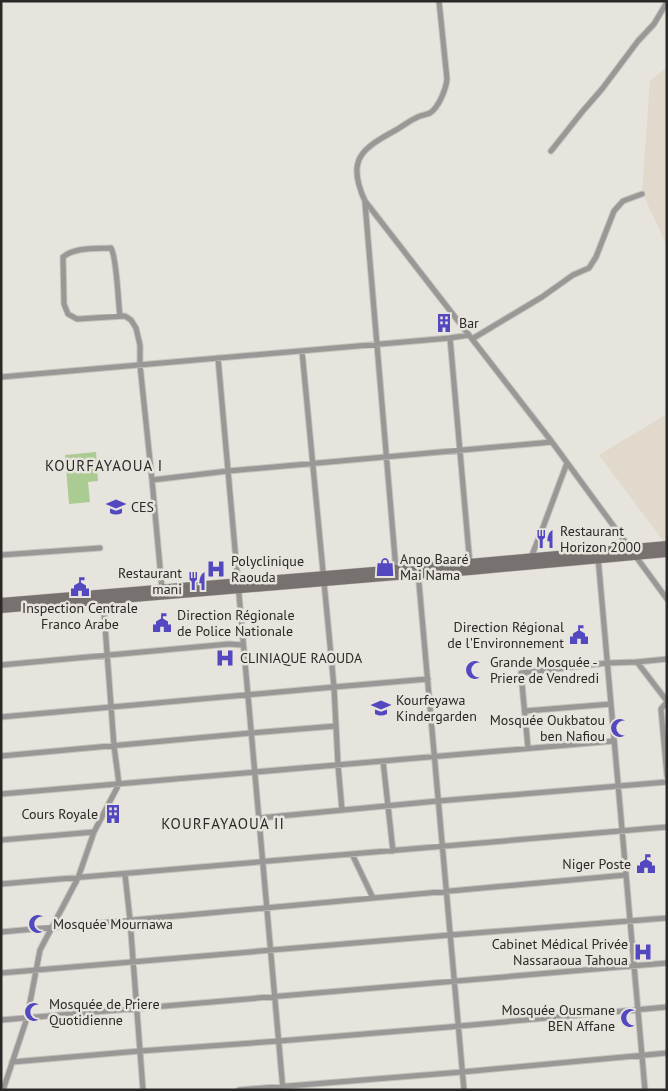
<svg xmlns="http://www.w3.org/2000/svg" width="668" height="1091" viewBox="0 0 668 1091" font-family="'PT Sans',sans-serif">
<rect width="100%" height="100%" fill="#e7e4dd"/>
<path fill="#e0d9cc" d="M667 67V246L642 192 650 81Z
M667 414V546L599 455Z"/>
<path fill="#aacb91" d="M96 452 98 481 88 482 90 502 69 504 65 455Z"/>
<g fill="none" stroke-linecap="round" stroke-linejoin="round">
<g stroke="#c5c2bc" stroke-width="7">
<path id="street" d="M439 1 447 79C446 89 439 107 430 113 426 115 420 115 416 118 409 121 403 126 396 130 361 149 346 160 365 201L552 442 667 599
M551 151 582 112 602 89 638 41 654 24 667 2
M365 203 396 570
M120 316C118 302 117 258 111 248 96 249 75 247 63 257L64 304 68 314 77 319 125 316 131 320 136 328 140 345V365L152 480 162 589
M469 335 450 338 470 565
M472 339 542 297 573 275 589 268 596 257 614 211 623 201 642 194
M302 351 334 687 338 765 342 810
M218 358 283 1090
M1 377 450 338
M152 480 228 471 552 442
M1 555 100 548
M598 557 645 1090
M530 560 542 530 567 463
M418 572 464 1090
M637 662 667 701
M1 665 229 644 243 645
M667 702 661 709 667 776
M525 711 611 704
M1 717 334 687 428 679
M528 748 521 673 607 663 637 662 667 659
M1 756 251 733 336 726
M383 761 393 851
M1 794 614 741
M259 818 438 801 667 782
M1 840 94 832
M352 854 373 898
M125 874 130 920 143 1090
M1 884 667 827
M1 932 626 875
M1 973 450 935 667 918
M1 1020 667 963
M12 1062 140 1051 279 1041 449 1027 667 1007
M3 1090 27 1018 40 950 78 878 94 832 119 784 114 746 103 599
M239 1090 462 1072 667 1053"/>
</g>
<g stroke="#c5c2bc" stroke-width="9">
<path id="secondary" d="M1 602 469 563 667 545
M1 609 396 576 470 571 667 553"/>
</g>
<use href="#street" stroke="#9a9796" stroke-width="5"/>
<use href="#secondary" stroke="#777270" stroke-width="8"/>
</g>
<defs>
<g id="building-bare" transform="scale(1.5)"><path d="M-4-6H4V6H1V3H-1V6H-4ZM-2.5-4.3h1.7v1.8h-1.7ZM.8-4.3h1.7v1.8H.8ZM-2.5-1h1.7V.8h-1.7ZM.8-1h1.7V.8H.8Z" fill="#5448c0" stroke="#e7e4dd" stroke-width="2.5" paint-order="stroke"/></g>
<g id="school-bare" transform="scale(1.5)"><path d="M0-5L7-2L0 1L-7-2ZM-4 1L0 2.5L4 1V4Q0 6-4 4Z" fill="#5448c0" stroke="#e7e4dd" stroke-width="2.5" paint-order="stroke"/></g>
<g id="restaurant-bare" transform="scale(1.5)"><path d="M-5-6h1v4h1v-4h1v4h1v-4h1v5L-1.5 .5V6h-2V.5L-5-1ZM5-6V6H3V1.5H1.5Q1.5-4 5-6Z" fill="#5448c0" stroke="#e7e4dd" stroke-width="2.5" paint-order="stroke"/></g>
<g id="shop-bare" transform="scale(1.5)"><path d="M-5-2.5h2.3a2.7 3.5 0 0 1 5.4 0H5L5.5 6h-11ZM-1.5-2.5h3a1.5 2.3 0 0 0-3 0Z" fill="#5448c0" stroke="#e7e4dd" stroke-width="2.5" paint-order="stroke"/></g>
<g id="hospital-bare" transform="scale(1.5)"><path d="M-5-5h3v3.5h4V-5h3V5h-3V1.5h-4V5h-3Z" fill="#5448c0" stroke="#e7e4dd" stroke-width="2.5" paint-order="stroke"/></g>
<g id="civic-bare" transform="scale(1.5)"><path d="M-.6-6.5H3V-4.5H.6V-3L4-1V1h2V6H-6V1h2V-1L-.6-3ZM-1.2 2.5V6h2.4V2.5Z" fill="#5448c0" stroke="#e7e4dd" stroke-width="2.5" paint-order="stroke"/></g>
<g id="mosque-bare" transform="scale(1.5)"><path d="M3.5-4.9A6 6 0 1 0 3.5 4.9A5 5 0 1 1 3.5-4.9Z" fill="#5448c0" stroke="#e7e4dd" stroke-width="2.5" paint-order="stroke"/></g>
</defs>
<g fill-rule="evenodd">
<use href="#building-bare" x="444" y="323"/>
<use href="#school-bare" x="116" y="507"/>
<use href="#restaurant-bare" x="545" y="539"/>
<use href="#shop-bare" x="385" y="567"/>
<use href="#hospital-bare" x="216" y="569"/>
<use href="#restaurant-bare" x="197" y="581"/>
<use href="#civic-bare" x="80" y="587"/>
<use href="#civic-bare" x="162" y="623"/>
<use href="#civic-bare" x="579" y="635"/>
<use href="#hospital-bare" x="225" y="658"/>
<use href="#mosque-bare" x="475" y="670"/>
<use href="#school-bare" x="381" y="708"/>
<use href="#mosque-bare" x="620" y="728"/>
<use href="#building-bare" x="113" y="814"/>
<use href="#civic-bare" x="646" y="864"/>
<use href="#mosque-bare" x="38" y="924"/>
<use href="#hospital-bare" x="643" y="952"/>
<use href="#mosque-bare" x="34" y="1012"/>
<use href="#mosque-bare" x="630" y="1018"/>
</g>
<g text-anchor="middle" stroke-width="5" stroke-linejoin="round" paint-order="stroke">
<g font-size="14" fill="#2b2927" stroke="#e7e4dd" text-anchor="start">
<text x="459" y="328">Bar</text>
<text x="131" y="512">CES</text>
<text x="560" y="536">Restaurant<tspan x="560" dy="16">Horizon 2000</tspan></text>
<text x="400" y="564">Ango Baaré<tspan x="400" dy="16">Mai Nama</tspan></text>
<text x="231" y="566">Polyclinique<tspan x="231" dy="16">Raouda</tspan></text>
<text x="182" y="578" text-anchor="end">Restaurant<tspan x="182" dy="16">mani</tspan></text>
<text x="80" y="613" text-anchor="middle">Inspection Centrale<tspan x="80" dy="16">Franco Arabe</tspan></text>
<text x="177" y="620">Direction Régionale<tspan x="177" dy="16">de Police Nationale</tspan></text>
<text x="564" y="632" text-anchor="end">Direction Régional<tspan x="564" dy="16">de l'Environnement</tspan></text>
<text x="240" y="663">CLINIAQUE RAOUDA</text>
<text x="490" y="667">Grande Mosquée -<tspan x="490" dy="16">Priere de Vendredi</tspan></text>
<text x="396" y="705">Kourfeyawa<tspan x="396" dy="16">Kindergarden</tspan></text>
<text x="605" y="725" text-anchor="end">Mosquée Oukbatou<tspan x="605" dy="16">ben Nafiou</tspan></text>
<text x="98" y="819" text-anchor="end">Cours Royale</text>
<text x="631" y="869" text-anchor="end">Niger Poste</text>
<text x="53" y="929">Mosquée Mournawa</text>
<text x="628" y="949" text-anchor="end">Cabinet Médical Privée<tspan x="628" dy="16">Nassaraoua Tahoua</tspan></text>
<text x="49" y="1009">Mosquée de Priere<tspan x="49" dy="16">Quotidienne</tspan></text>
<text x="615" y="1015" text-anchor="end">Mosquée Ousmane<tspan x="615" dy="16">BEN Affane</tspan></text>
</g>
<g font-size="15" letter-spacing="1" fill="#2b2927" stroke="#e7e4dd">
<text x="104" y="471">KOURFAYAOUA I</text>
<text x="223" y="829">KOURFAYAOUA II</text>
</g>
</g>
<rect width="668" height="1091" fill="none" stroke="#2b2927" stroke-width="5"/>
</svg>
